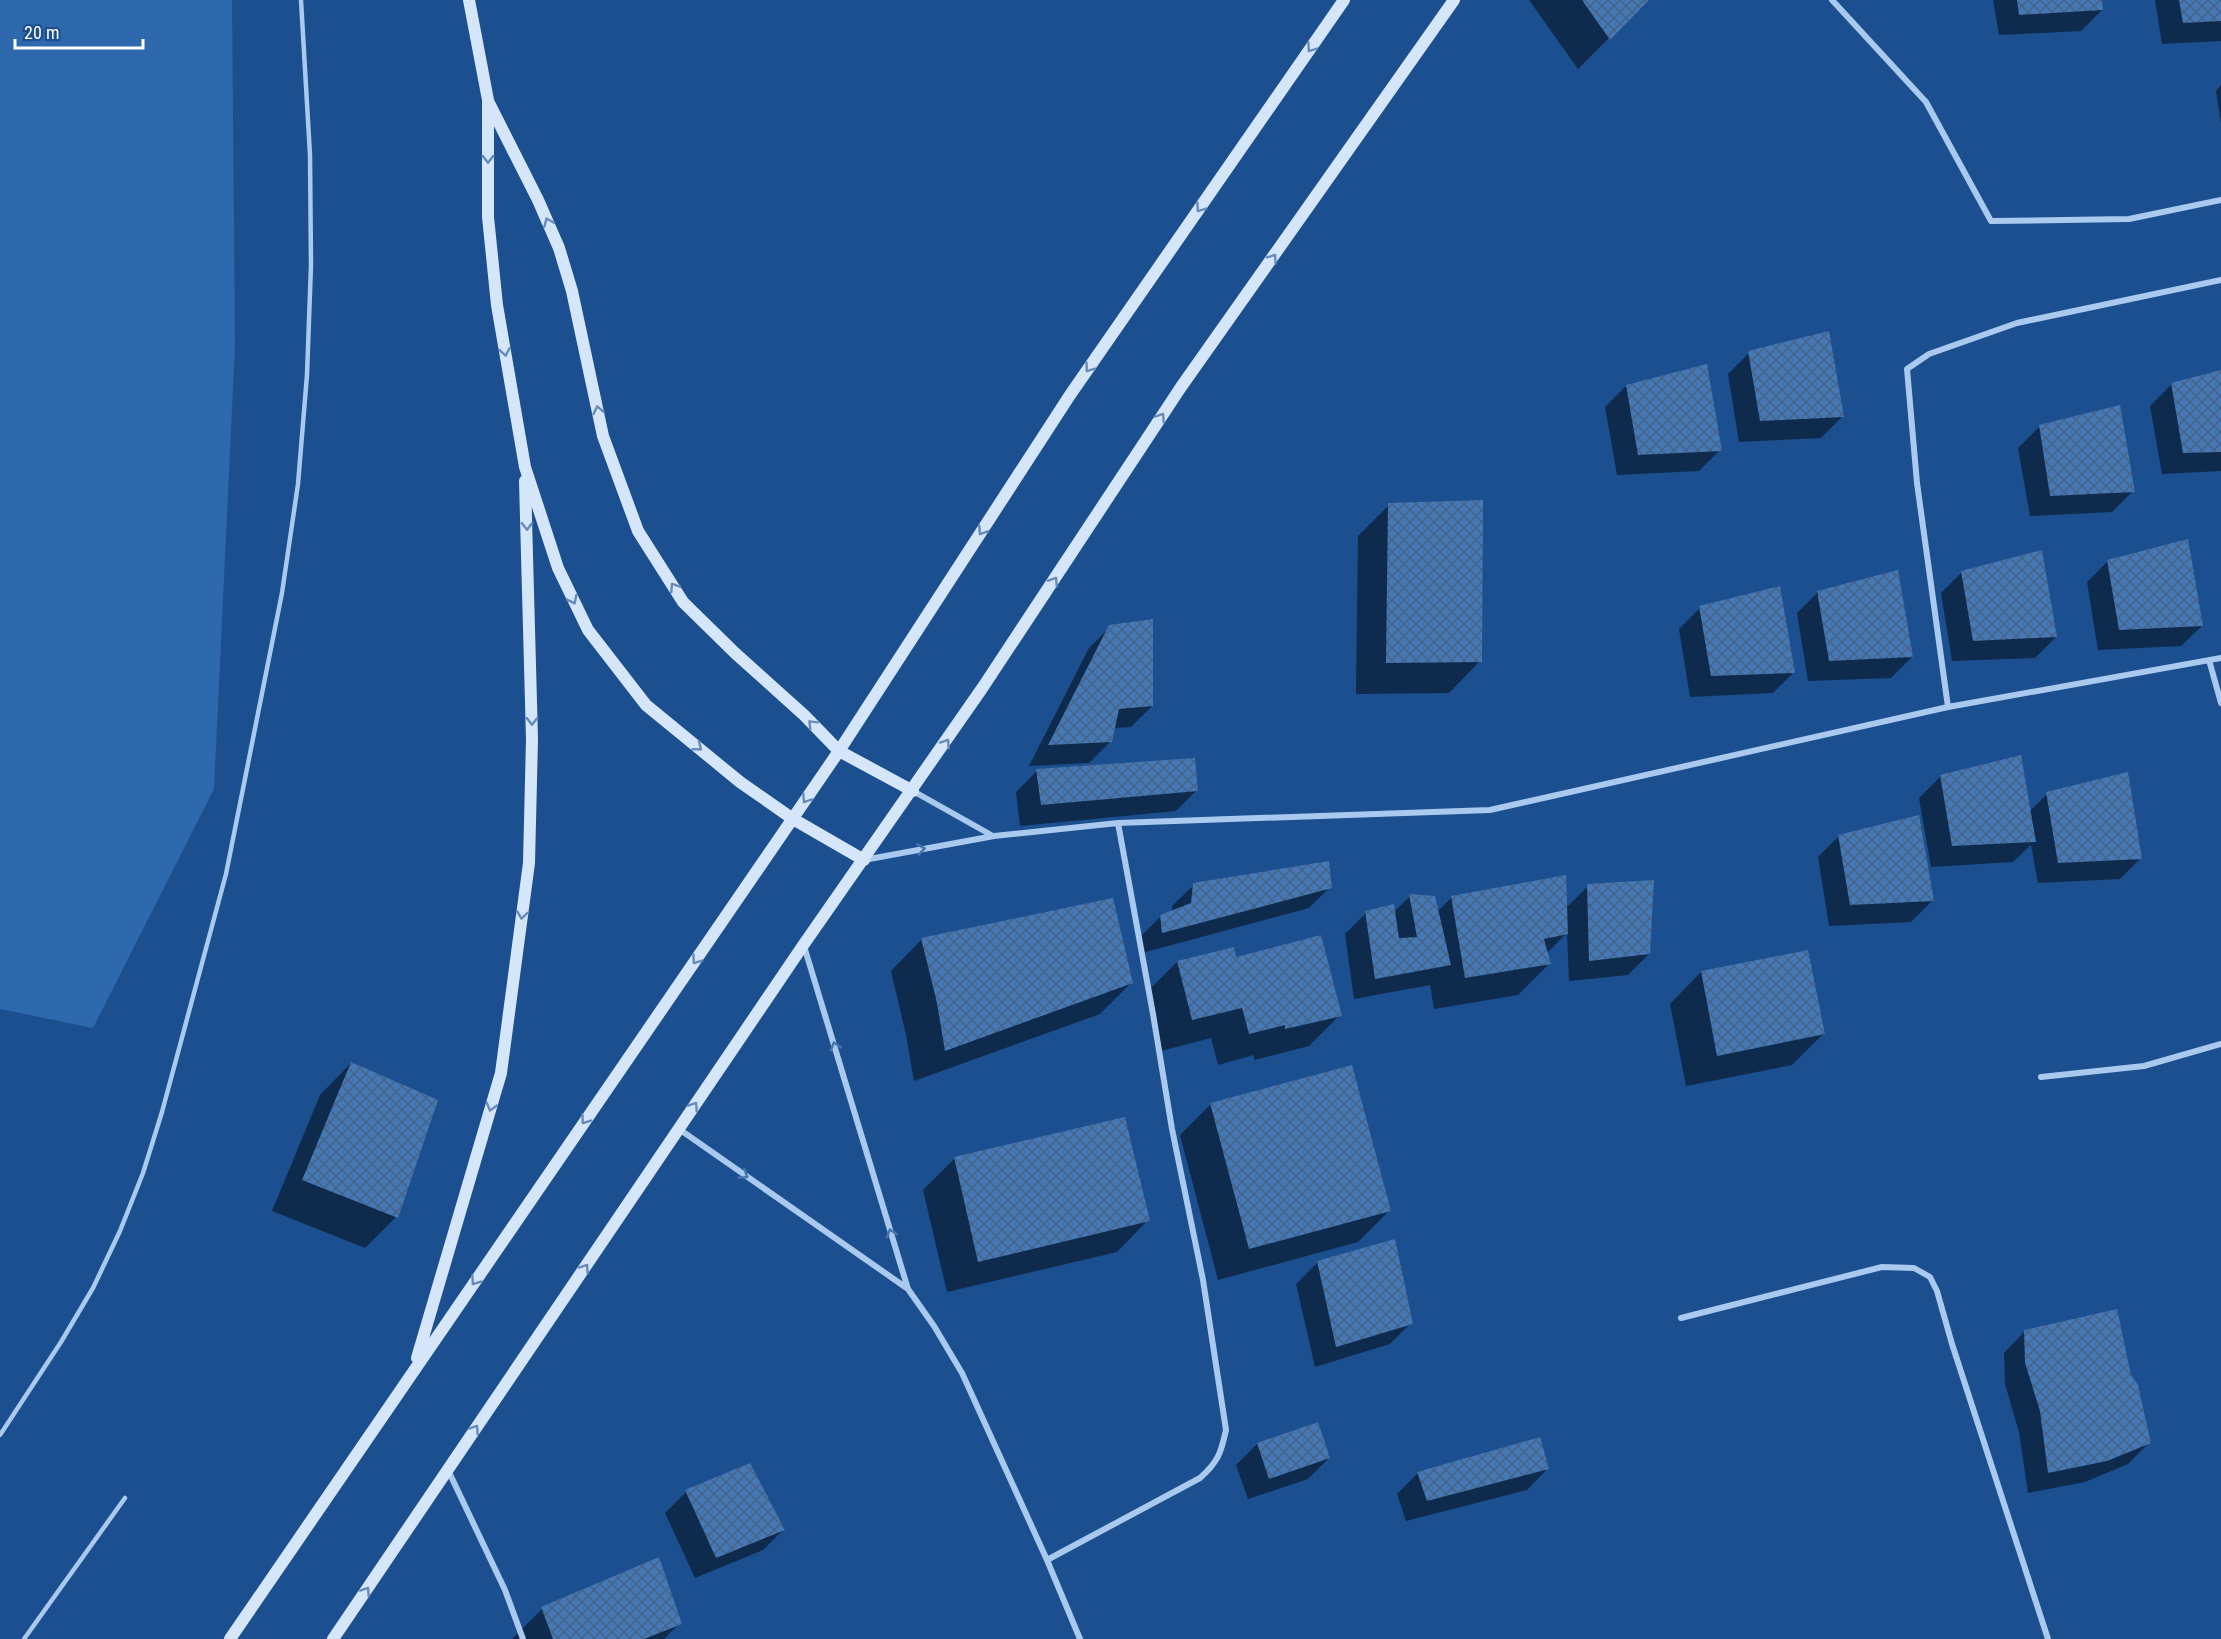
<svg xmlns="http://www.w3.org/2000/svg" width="2221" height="1639" viewBox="0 0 2221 1639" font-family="'Roboto Condensed',sans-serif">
<defs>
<pattern id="building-cross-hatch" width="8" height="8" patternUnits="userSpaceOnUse" patternTransform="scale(1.5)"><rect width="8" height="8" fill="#4478b7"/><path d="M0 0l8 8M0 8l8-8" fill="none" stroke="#486282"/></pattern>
</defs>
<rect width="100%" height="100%" fill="#1b4f8f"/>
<path fill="#2e69ad" d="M0 0H232L235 346 214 789 93 1028 0 1009Z"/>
<path fill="#0007" d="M1529 0H1647L1578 69Z
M1993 0H2100L2102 10 2081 31 1999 35Z
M2155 0H2221V41L2162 44Z
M2221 85V123L2216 91Z
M1749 353 1842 417 1821 438 1739 442 1728 374Z
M2221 372V471L2162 474 2150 406 2171 385Z
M1626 386 1720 450 1699 471 1617 475 1605 407Z
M2039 427 2133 491 2112 512 2030 516 2018 448Z
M1389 505 1480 661 1449 693 1356 694 1358 536Z
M2108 561 2202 626 2181 646 2098 650 2087 582Z
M1962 572 2056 637 2035 658 1952 661 1941 593Z
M1818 592 1912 657 1891 678 1808 681 1797 613Z
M1700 608 1794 672 1773 693 1690 697 1679 629Z
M1110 627 1152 706 1131 727 1113 728 1110 742 1089 763 1029 766 1089 648Z
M1037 771 1197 790 1176 811 1020 826 1016 792Z
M1940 777 2029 812 2047 794 2141 858 2120 879 2038 883 2031 845 2013 862 1931 867 1919 798Z
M1839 836 1932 901 1911 922 1829 926 1818 857Z
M1194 885 1330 887 1309 908 1142 953 1140 937 1161 916 1172 912V906Z
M1588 886 1649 954 1628 975 1569 981 1567 933 1546 954 1549 964 1518 995 1434 1009 1430 985 1354 999 1345 934 1366 913 1394 912 1410 896 1437 912 1452 897 1566 908Z
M922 939 1131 983 1100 1014 914 1081 906 1035 891 971Z
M1235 959 1340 1015 1309 1046 1254 1060V1055L1218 1065 1211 1038 1161 1051 1146 993 1177 962Z
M1701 972 1823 1034 1792 1065 1686 1086 1670 1004Z
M351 1063 396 1217 365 1248 272 1211 320 1095Z
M1211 1104 1389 1211 1358 1242 1218 1280 1180 1135Z
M954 1159 1148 1220 1117 1252 947 1292 923 1190Z
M1394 1241 1411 1323 1390 1344 1315 1367 1296 1284 1317 1263Z
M2025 1331 2130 1376 2149 1443 2128 1464 2085 1482 2028 1493 2019 1432 2005 1384 2004 1353Z
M1257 1444 1329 1458 1308 1479 1248 1499 1236 1465Z
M750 1464 784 1529 763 1550 695 1578 665 1513 686 1492Z
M1548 1468 1527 1490 1406 1521 1397 1494 1418 1473Z
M542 1609 680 1623 664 1639H512Z"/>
<path fill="url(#building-cross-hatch)" d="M1582 0H1649L1610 40Z
M2017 0H2102L2103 10 2019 15Z
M2179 0H2221V21L2183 23Z
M1829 331 1844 417 1760 421 1748 351Z
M1707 364 1722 451 1638 455 1626 385Z
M2221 370V452L2183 453 2171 383Z
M2120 405 2135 492 2050 496 2039 425Z
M1483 500 1482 662 1386 663 1388 503Z
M2188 539 2203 626 2119 630 2107 560Z
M2042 550 2057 637 1973 641 1961 571Z
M1898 570 1913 657 1829 661 1817 591Z
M1780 586 1795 673 1711 676 1699 606Z
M1153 619V706L1119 709 1112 742 1048 745 1109 625Z
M2021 755 2036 842 1952 846 1940 775Z
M1195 758 1198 791 1041 805 1036 769Z
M2128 772 2142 859 2058 863 2046 792Z
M1919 815 1934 901 1850 905 1838 835Z
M1329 861 1332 888 1162 933 1160 915 1191 903 1193 883Z
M1566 875 1568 934 1544 939 1551 964 1465 978 1451 896Z
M1654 880 1650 954 1589 961 1587 884Z
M1409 894 1435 896 1451 965 1375 979 1365 911 1394 904 1399 938 1417 937Z
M1113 898 1133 983 945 1051 937 1003 921 938Z
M1321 935 1342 1016 1285 1029V1025L1249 1034 1242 1008 1192 1020 1177 961 1234 947 1236 957Z
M1808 950 1825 1034 1717 1056 1701 971Z
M351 1062 438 1100 398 1218 302 1180Z
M1352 1065 1391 1211 1249 1249 1210 1103Z
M1125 1117 1150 1221 978 1262 954 1157Z
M1395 1239 1413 1324 1336 1347 1317 1261Z
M2117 1309 2131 1375 2138 1385 2151 1443 2107 1461 2048 1473 2040 1411 2025 1363 2024 1330Z
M1318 1422 1330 1458 1269 1479 1257 1443Z
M1540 1437 1549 1469 1427 1501 1417 1472Z
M750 1463 785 1530 716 1558 685 1490Z
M659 1557 682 1624 644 1639H553L541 1607Z"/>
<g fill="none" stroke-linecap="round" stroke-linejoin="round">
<path stroke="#a9c9ee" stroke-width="4.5" d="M0 1435 61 1342 93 1288 120 1231 143 1173 162 1112 226 874 282 593 298 484 307 375 311 265 310 155 301 0
M24 1639 125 1498"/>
<path stroke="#a9c9ee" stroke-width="6" d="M1832 0 1926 102 1991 221 2129 219 2221 200
M2209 660 2221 703
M1948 707 1917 483 1907 369 1929 354 2017 323 2221 280
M913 791 993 836
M864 860 994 836 1118 823 1490 810 1948 707 2221 658
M804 946 908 1289 934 1326 962 1373 1047 1560 1080 1639
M2041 1077 2144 1066 2221 1044
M679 1129 908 1289
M1681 1318 1882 1267 1914 1268 1930 1277 1937 1291 1952 1344 2048 1639
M448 1470 505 1590 523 1639
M1047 1560 1200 1478C1218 1462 1221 1453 1226 1430L1203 1280 1172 1129 1153 1014 1118 823"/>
<path stroke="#d6e6fa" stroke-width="12" d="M469 0 488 100V217L497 305 525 467 558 568 588 630 646 705 740 782 793 819 864 860
M489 103 538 200 559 248 572 291 603 436 638 531 683 602 735 653 804 715 839 751 913 791
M417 1358 501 1073 529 863 532 739 525 481
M230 1639 839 751 1070 395 1344 0
M333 1639 804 944 983 687 1181 387 1454 0"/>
</g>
<defs><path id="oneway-chevron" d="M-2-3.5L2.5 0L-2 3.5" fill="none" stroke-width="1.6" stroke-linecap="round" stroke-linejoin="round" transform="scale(1.5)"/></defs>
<g stroke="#668bba">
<use href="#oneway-chevron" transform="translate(1311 48) rotate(125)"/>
<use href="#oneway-chevron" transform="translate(488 159) rotate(90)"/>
<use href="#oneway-chevron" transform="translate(1200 208) rotate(125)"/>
<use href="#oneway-chevron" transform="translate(548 222) rotate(-113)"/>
<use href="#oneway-chevron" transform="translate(1273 258) rotate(-55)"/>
<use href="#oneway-chevron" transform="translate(505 352) rotate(80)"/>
<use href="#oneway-chevron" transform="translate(1089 368) rotate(125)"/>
<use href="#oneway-chevron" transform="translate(598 410) rotate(-102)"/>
<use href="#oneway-chevron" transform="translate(1161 417) rotate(-56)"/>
<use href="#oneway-chevron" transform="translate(527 526) rotate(89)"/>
<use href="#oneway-chevron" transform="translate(982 531) rotate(123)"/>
<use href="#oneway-chevron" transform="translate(1054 581) rotate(-57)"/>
<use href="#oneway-chevron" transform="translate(674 587) rotate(-123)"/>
<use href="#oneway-chevron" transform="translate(573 600) rotate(64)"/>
<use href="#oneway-chevron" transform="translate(532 721) rotate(89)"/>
<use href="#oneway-chevron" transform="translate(812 724) rotate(-135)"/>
<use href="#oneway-chevron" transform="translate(946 743) rotate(-56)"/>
<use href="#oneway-chevron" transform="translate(698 747) rotate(39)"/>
<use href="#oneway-chevron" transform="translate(806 799) rotate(124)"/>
<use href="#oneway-chevron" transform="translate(522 915) rotate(98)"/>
<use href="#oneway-chevron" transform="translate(696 960) rotate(125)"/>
<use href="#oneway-chevron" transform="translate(694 1106) rotate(-56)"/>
<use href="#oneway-chevron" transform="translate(491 1107) rotate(106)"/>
<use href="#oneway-chevron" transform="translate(585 1120) rotate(125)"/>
<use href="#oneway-chevron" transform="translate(585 1268) rotate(-56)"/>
<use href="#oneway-chevron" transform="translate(475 1281) rotate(125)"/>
<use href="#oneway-chevron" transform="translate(475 1429) rotate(-56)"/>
<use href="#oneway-chevron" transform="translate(366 1591) rotate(-56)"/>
</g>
<g stroke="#4674ac">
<use href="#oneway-chevron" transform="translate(921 849) rotate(-10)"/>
<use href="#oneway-chevron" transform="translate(835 1046) rotate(-107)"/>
<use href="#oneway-chevron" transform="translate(744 1175) rotate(35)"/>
<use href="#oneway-chevron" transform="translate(891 1233) rotate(-107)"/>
</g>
<path d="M15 39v9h128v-9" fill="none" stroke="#ffffff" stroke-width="3"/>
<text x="24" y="39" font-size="18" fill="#ffffff" stroke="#1b4f8f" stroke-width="4.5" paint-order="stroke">20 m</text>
</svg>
